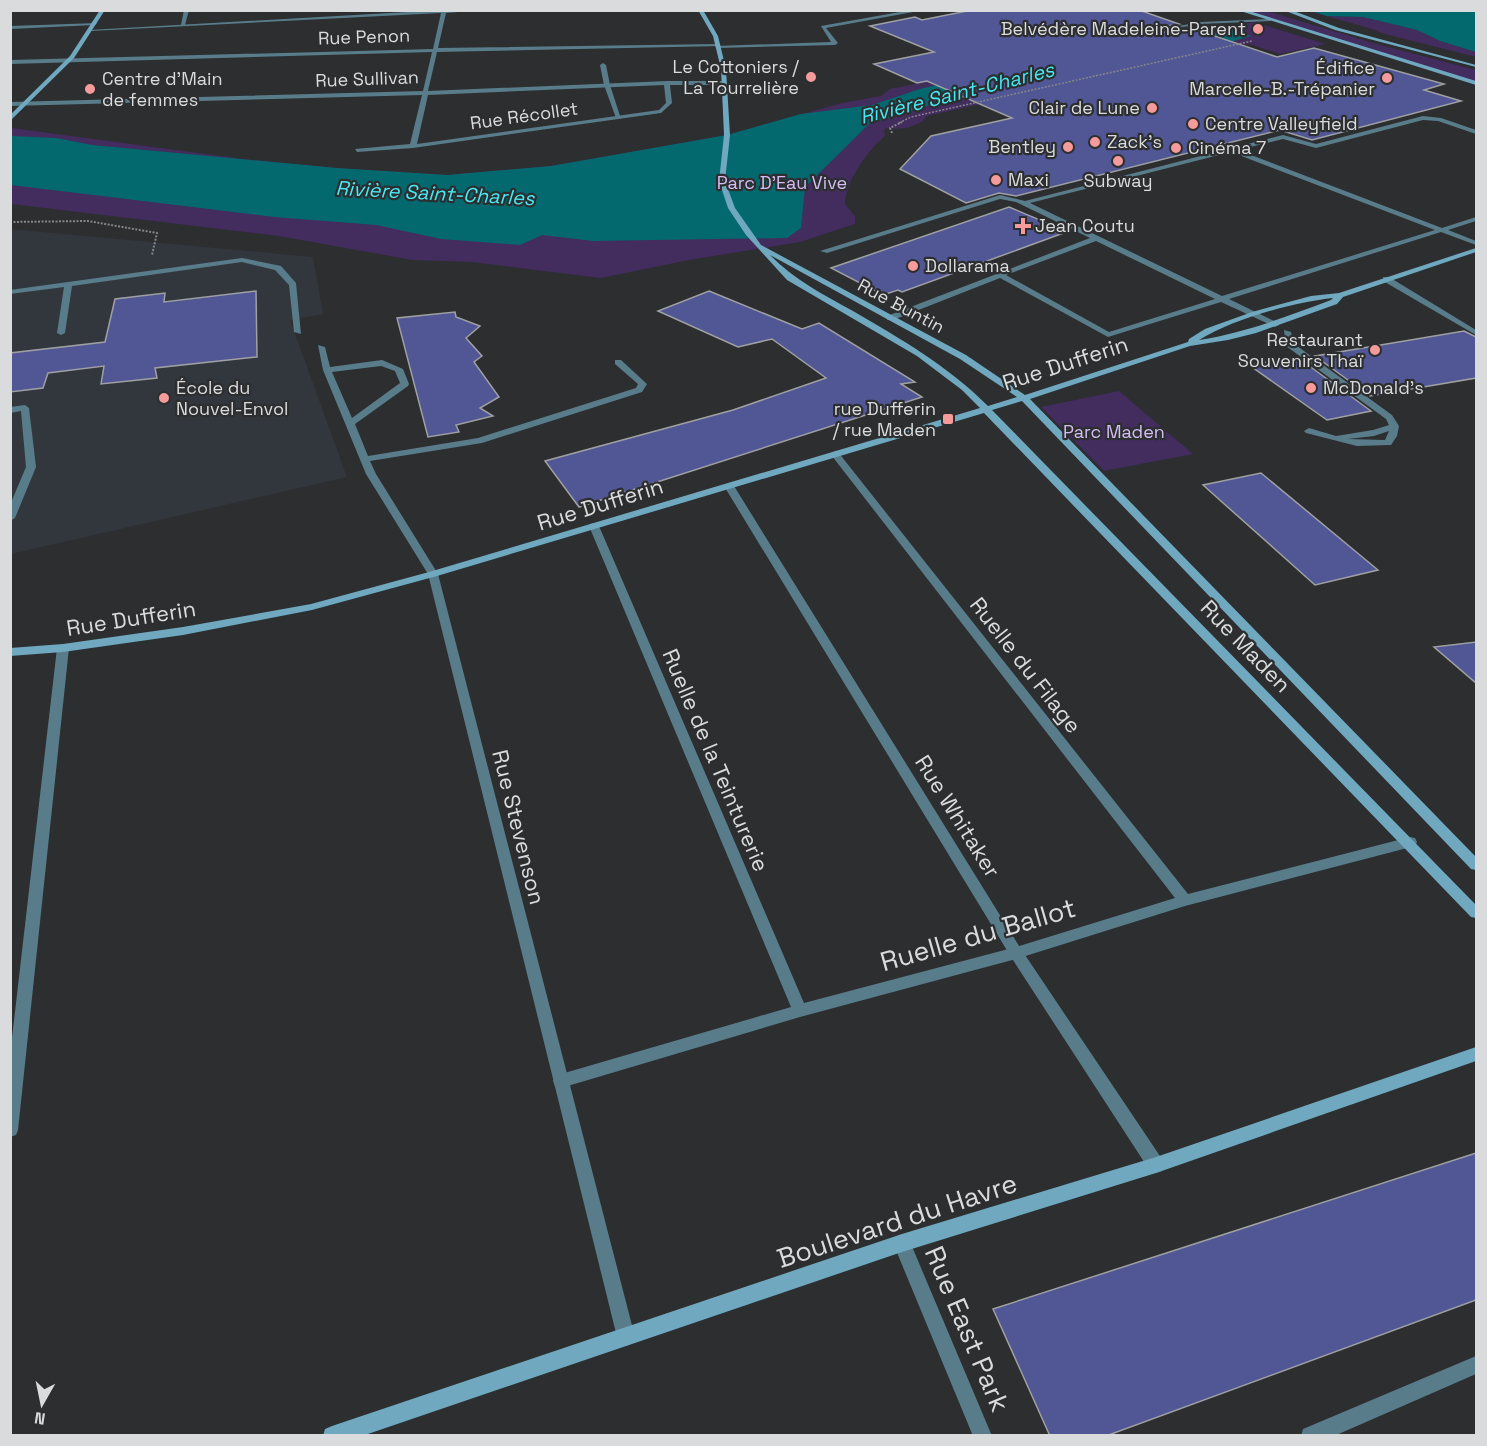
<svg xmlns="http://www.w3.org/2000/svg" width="1487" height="1446" viewBox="0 0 1487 1446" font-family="'Space Grotesk',sans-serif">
<rect width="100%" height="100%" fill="#2c2e30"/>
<path fill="#32373e" d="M10 229 313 257 323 314 290 320 347 477 11 554Z"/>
<path fill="#432c5e" d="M1245 11H1267L1373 43 1476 70V82Z
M1308 11 1327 16 1363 17 1417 30 1440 41 1476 52V57L1381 33C1375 28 1322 16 1308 11Z
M1254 22 1326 44 1280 54 1249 44 927 116C918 128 900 130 886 128L884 131 885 136C868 150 845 182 845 204L855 216V224L800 242 689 260 601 278 472 262 412 260 279 236 11 204 12 128 243 159 337 168 447 175 551 166 727 135 842 103 881 96 890 89 1208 25 1233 27Z
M1119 391 1193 454 1104 471 1041 407Z"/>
<path fill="#03696f" d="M1311 11H1476V52L1440 41 1417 30 1363 17 1327 16Z
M1210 28 1231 30 1251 36 1209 48 949 99 869 124 805 187 801 228 787 238 593 241 542 235 520 245 441 239 376 225 274 217 11 185V136L56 138 92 145 337 168 447 175 551 166 727 135 801 114 872 105 923 88Z"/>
<path fill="#515795" stroke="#9fa0a2" stroke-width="1.5" d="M972 10H1139L1179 24 1145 30 1143 33 1146 35 1191 28 1277 57 1314 48 1444 84 1424 90 1461 101 1312 140 1280 130 1016 196 999 193 966 203 900 169 931 136 1012 118 927 81 917 83 874 64 934 52 870 26 915 17 922 20Z
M1009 207 1059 228 1053 231 1061 234 902 292 898 290 883 295 831 268Z
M256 291 257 357 155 368 157 378 101 384 104 366 48 373 43 388 10 392V353L105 342 115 299 165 293 164 302Z
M709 291 802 329 819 323 915 382 901 384 922 397 579 507 545 461 733 410 826 378 772 339 738 347 658 311Z
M455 312 456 317 480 326 466 338 482 356 474 362 499 397 480 408 493 416 456 425 459 432 428 437 397 318Z
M1464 331 1476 337V378L1370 396 1315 356Z
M1297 357 1371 411 1327 420 1249 365Z
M1261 473 1378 570 1315 585 1203 485Z
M1476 642V683L1434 647Z
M1476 1153V1300L1106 1436H1050L993 1309Z"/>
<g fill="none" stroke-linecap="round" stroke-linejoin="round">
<path stroke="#858688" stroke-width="1.5" stroke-dasharray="2 1.5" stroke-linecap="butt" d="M899 123 911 117 1252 41"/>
<path stroke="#858688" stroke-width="2" stroke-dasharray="2 1.5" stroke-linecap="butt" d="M892 133 890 128 902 122
M10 222 88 221 157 233 152 255"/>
<path fill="#597c8a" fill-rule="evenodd" d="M184 10H189L185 25 183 26 181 25Z
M911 10H924L826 28 838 43 835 45 718 48 715 46 831 42 821 26Z
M1269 19 1271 21 1201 24 1147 33 1145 32 1201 22Z
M603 63 606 65 610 85 621 119 616 118 604 85 600 65Z
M1423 116 1441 118 1476 130V134L1438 121 1423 120 1316 148 1283 139 1238 150 1442 228 1476 217V221L1448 230 1476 241V245L1441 232 1229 299 1278 323 1279 325 1275 327 1221 302 1108 337 1000 278 893 320H887V316L1090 238 1016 202 1000 199 827 253 820 251 1000 195 1025 201 1283 135 1316 144ZM1231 152 1435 230 1222 296 1030 203ZM1096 241 1215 299 1109 332 1006 275Z
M242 258 281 266 296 283 301 334 294 332 289 285 275 270 242 262 72 286 65 333 61 335 57 333 64 287 10 294V290Z
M1383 277H1389L1476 330V335L1383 281Z
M1284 330 1291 332 1293 343 1392 415 1399 426 1397 436 1391 445 1357 446 1306 433 1304 431 1309 428 1336 436 1373 430 1389 425 1386 419 1286 346ZM1389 431 1385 440 1348 439 1374 436Z
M318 345 325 347 330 367 382 360 403 369 409 384 408 386 355 424 368 456 478 438 636 388 638 384 615 364V360H621L647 384 642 392 482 443 370 461 376 474 438 574 433 577 428 574 366 474 323 370ZM381 366 395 371 400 383 352 418 332 372Z
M25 405 29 408 36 467 15 518 10 521V505L26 467 21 411 10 413V407Z
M835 451 838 452 1188 894 1410 837 1415 838 1417 842 1415 846 1185 906 1016 959 800 1017 561 1088 555 1086 553 1081 555 1076 561 1074 791 1007 589 526 590 524 594 523 599 526 804 1003 1016 947 1175 898 832 456 830 454Z
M1476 1356V1374L1334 1436H1301L1303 1429Z"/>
<path fill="#597c8a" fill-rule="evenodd" d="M442 10H482L446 13 438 48 718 44 721 46 437 52 428 91 667 81H724L727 83 724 85H670L672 103 661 113 413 148 357 152 355 149 410 144 422 95 10 106V102L423 91 432 52 10 64V60L433 49 441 13 91 31 89 30ZM664 85 666 103 659 110 417 144 428 95Z
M97 23 95 25 10 29V26Z
M729 483 734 486 1021 949 1162 1159 1164 1165 1162 1171 1156 1173 1150 1171 1011 957 724 486Z
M433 571 438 574 635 1337 632 1343 626 1346 620 1343 617 1337 428 574Z
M63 644 69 648 18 1130 16 1135 10 1137V1055L57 648Z
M902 1234 908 1237 992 1436H973L893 1243 896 1237Z"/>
<path fill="#6fa8bf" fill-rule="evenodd" d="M100 10H105L74 58 10 121V115L70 56Z
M698 10H703L718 36 726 69 730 135 725 181 735 208 761 245 966 355 1025 395 1188 342 1189 339 1205 329 1252 312 1311 296 1339 293 1476 248V252L1343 297 1337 304 1256 333 1228 340 1190 346 1030 399 1476 857V870L1471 869 1022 401 992 410 1476 905V918L1471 917 984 413 437 576 312 610 183 635 63 652 10 656V648L63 644 183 627 311 604 429 572 980 408 962 390 917 356 787 280 746 235 728 208 719 181 724 135 721 69 713 36ZM770 255 960 359 1017 397 988 406C948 366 901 339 853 311 822 294 795 280 770 255ZM1333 298 1331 300C1288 316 1245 333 1199 340 1233 319 1294 302 1333 298Z
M1237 10H1246L1476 81V85Z
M1283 10H1291L1339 28 1476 65V67L1335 30Z
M1476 1047V1061L1156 1173 902 1252 362 1436H323L325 1429 332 1426 902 1234 1156 1157Z"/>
</g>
<g fill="#f59b9b" stroke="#2c2e30" stroke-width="2">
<circle cx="1258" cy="29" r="6"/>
<circle cx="811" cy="77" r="6"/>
<circle cx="1387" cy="78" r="6"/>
<circle cx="90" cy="89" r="6"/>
<circle cx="1152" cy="108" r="6"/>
<circle cx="1193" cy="124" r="6"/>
<circle cx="1095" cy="142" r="6"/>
<circle cx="1068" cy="147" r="6"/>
<circle cx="1176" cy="148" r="6"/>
<circle cx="1118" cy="161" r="6"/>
<circle cx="996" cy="180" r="6"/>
<path d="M1020 217h6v6h6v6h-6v6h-6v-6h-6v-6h6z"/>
<circle cx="913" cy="266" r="6"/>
<circle cx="1375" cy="350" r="6"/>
<circle cx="1311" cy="388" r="6"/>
<circle cx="164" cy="398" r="6"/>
<rect x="942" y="413" width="12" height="12" rx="3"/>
</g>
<g text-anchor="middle" stroke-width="4.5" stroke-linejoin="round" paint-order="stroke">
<g font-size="18" fill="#dadbdc" stroke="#2c2e30" text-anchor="start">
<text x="1246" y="35" text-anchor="end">Belvédère Madeleine-Parent</text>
<text x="799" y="73" text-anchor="end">Le Cottoniers /<tspan x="799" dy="21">La Tourrelière</tspan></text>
<text x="1375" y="74" text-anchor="end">Édifice<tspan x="1375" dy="21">Marcelle-B.-Trépanier</tspan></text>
<text x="102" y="85">Centre d'Main<tspan x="102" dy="21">de femmes</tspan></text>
<text x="1140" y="114" text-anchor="end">Clair de Lune</text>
<text x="1205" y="130">Centre Valleyfield</text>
<text x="1107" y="148">Zack's</text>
<text x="1056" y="153" text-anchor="end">Bentley</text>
<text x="1188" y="154">Cinéma 7</text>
<text x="1008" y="186">Maxi</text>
<text x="1118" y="187" text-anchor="middle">Subway</text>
<text x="1035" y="232">Jean Coutu</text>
<text x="925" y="272">Dollarama</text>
<text x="1363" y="346" text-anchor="end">Restaurant<tspan x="1363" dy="21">Souvenirs Thaï</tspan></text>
<text x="176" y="394">École du<tspan x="176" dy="21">Nouvel-Envol</tspan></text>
<text x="1323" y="394">McDonald's</text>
<text x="936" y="415" text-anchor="end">rue Dufferin<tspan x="936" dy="21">/ rue Maden</tspan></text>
</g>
<g font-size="18" fill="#dadbdc" stroke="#2c2e30">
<text transform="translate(364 37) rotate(-2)" y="6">Rue Penon</text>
<text transform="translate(367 79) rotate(-2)" y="6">Rue Sullivan</text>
<text transform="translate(524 116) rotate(-8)" y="6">Rue Récollet</text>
<text transform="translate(901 306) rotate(28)" y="6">Rue Buntin</text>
</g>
<g font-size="18" fill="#d3bdf3" stroke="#2c2e30">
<text x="782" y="189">Parc D'Eau Vive</text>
<text x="1114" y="438">Parc Maden</text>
</g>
<g font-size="20" font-style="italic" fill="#46e9f2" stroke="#2c2e30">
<text transform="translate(957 93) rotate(-14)" y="7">Rivière Saint-Charles</text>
<text transform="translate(435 193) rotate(3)" y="7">Rivière Saint-Charles</text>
</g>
<g font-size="22" fill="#dadbdc" stroke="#2c2e30">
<text transform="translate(1065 363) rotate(-18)" y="8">Rue Dufferin</text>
<text transform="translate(600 504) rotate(-17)" y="8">Rue Dufferin</text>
<text transform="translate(131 618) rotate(-9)" y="8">Rue Dufferin</text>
<text transform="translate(1246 646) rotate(46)" y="8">Rue Maden</text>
<text transform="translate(1026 665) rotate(52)" y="8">Ruelle du Filage</text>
<text transform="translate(716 760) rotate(67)" y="8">Ruelle de la Teinturerie</text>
<text transform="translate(958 816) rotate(58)" y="8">Rue Whitaker</text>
<text transform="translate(519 827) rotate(76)" y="8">Rue Stevenson</text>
</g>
<g font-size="27" fill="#dadbdc" stroke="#2c2e30">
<text transform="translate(978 935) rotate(-16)" y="9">Ruelle du Ballot</text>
<text transform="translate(897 1221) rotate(-18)" y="9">Boulevard du Havre</text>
<text transform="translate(967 1329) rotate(67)" y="9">Rue East Park</text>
</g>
</g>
<rect width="1487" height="1446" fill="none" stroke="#dadbdc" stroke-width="24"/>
<g transform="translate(42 1404) rotate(189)" stroke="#2c2e30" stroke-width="4.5" paint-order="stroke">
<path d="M0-4.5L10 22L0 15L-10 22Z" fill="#dadbdc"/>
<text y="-9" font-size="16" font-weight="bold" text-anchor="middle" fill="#dadbdc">N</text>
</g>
</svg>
